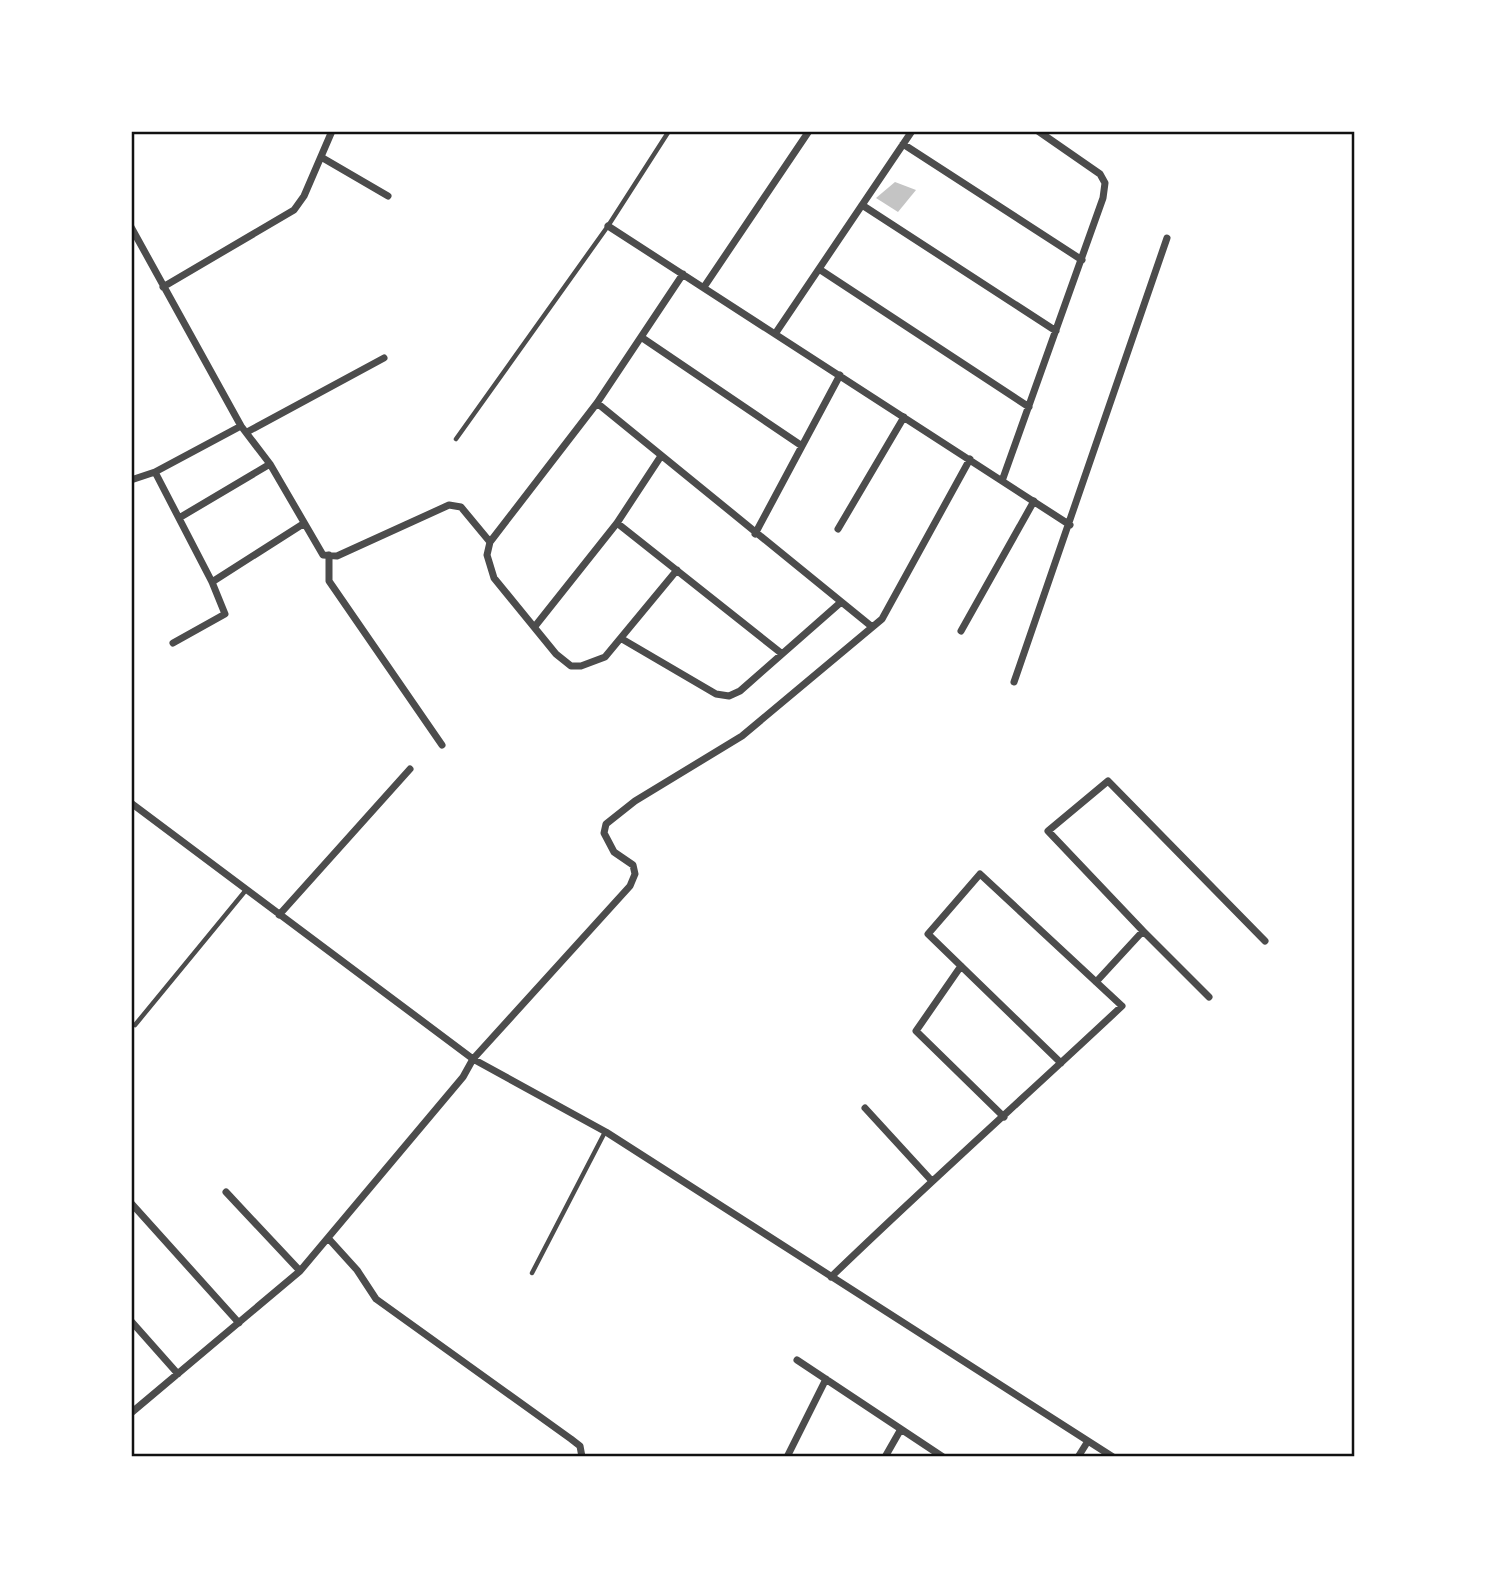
<svg xmlns="http://www.w3.org/2000/svg" width="1486" height="1588" viewBox="0 0 1486 1588" font-family="Raleway,sans-serif">
<rect width="100%" height="100%" fill="#fff"/>
<path fill="#c4c4c4" d="M895 182 916 190 898 212 876 198Z"/>
<g fill="none" stroke-linecap="round" stroke-linejoin="round">
<path stroke="#4c4c4c" stroke-width="4.5" d="M456 439 608 226 669 131
M135 1025 246 890
M532 1273 605 1132"/>
<path stroke="#4c4c4c" stroke-width="7" d="M903 144 1082 260
M321 157 388 196
M862 205 1056 331
M608 226 1070 525
M131 227 241 426
M819 269 1029 407
M163 287 294 210 304 196 332 131
M704 287 809 131
M775 334 912 131
M641 337 802 446
M597 403 871 626
M247 432 384 358
M155 472 212 582 225 614 173 643
M131 480 155 472 241 426 270 464 323 555 337 556 449 505 461 507 490 542 597 403 683 274
M1002 481 1103 198 1105 183 1100 174 1038 131
M179 518 270 464
M617 523 781 653
M838 529 904 417
M755 534 840 375
M490 542 487 555 494 578 556 654 571 666H581L605 657 677 570
M329 555V581L442 745
M212 582 303 524
M536 625 617 523 661 456
M961 631 1034 501
M622 639 716 694 729 696 740 691 840 603
M1014 682 1167 238
M131 803 473 1059 606 1132 1113 1457
M279 915 410 769
M1143 931 1048 831 1108 781 1265 941
M961 966 916 1031 1004 1117
M1096 982 1143 931 1209 997
M865 1108 931 1180
M226 1192 300 1271
M131 1203 239 1323
M328 1238 357 1270 376 1299 571 1439 580 1446 582 1457
M831 1277C926 1185 1025 1097 1122 1006L980 874 928 934 1061 1063
M131 1321 178 1374
M797 1360 943 1457
M131 1413 300 1271 463 1077 473 1059 630 886 635 874 633 865 614 852 604 833 606 824 635 801 742 736 882 619 970 459
M787 1457 826 1379
M885 1457 901 1429
M1078 1457 1088 1441"/>
</g>
<rect width="1486" height="1588" fill="none" stroke="#ffffff" stroke-width="266"/>
<rect x="133" y="133" width="1220" height="1322" fill="none" stroke="#111" stroke-width="2.5"/>
</svg>
